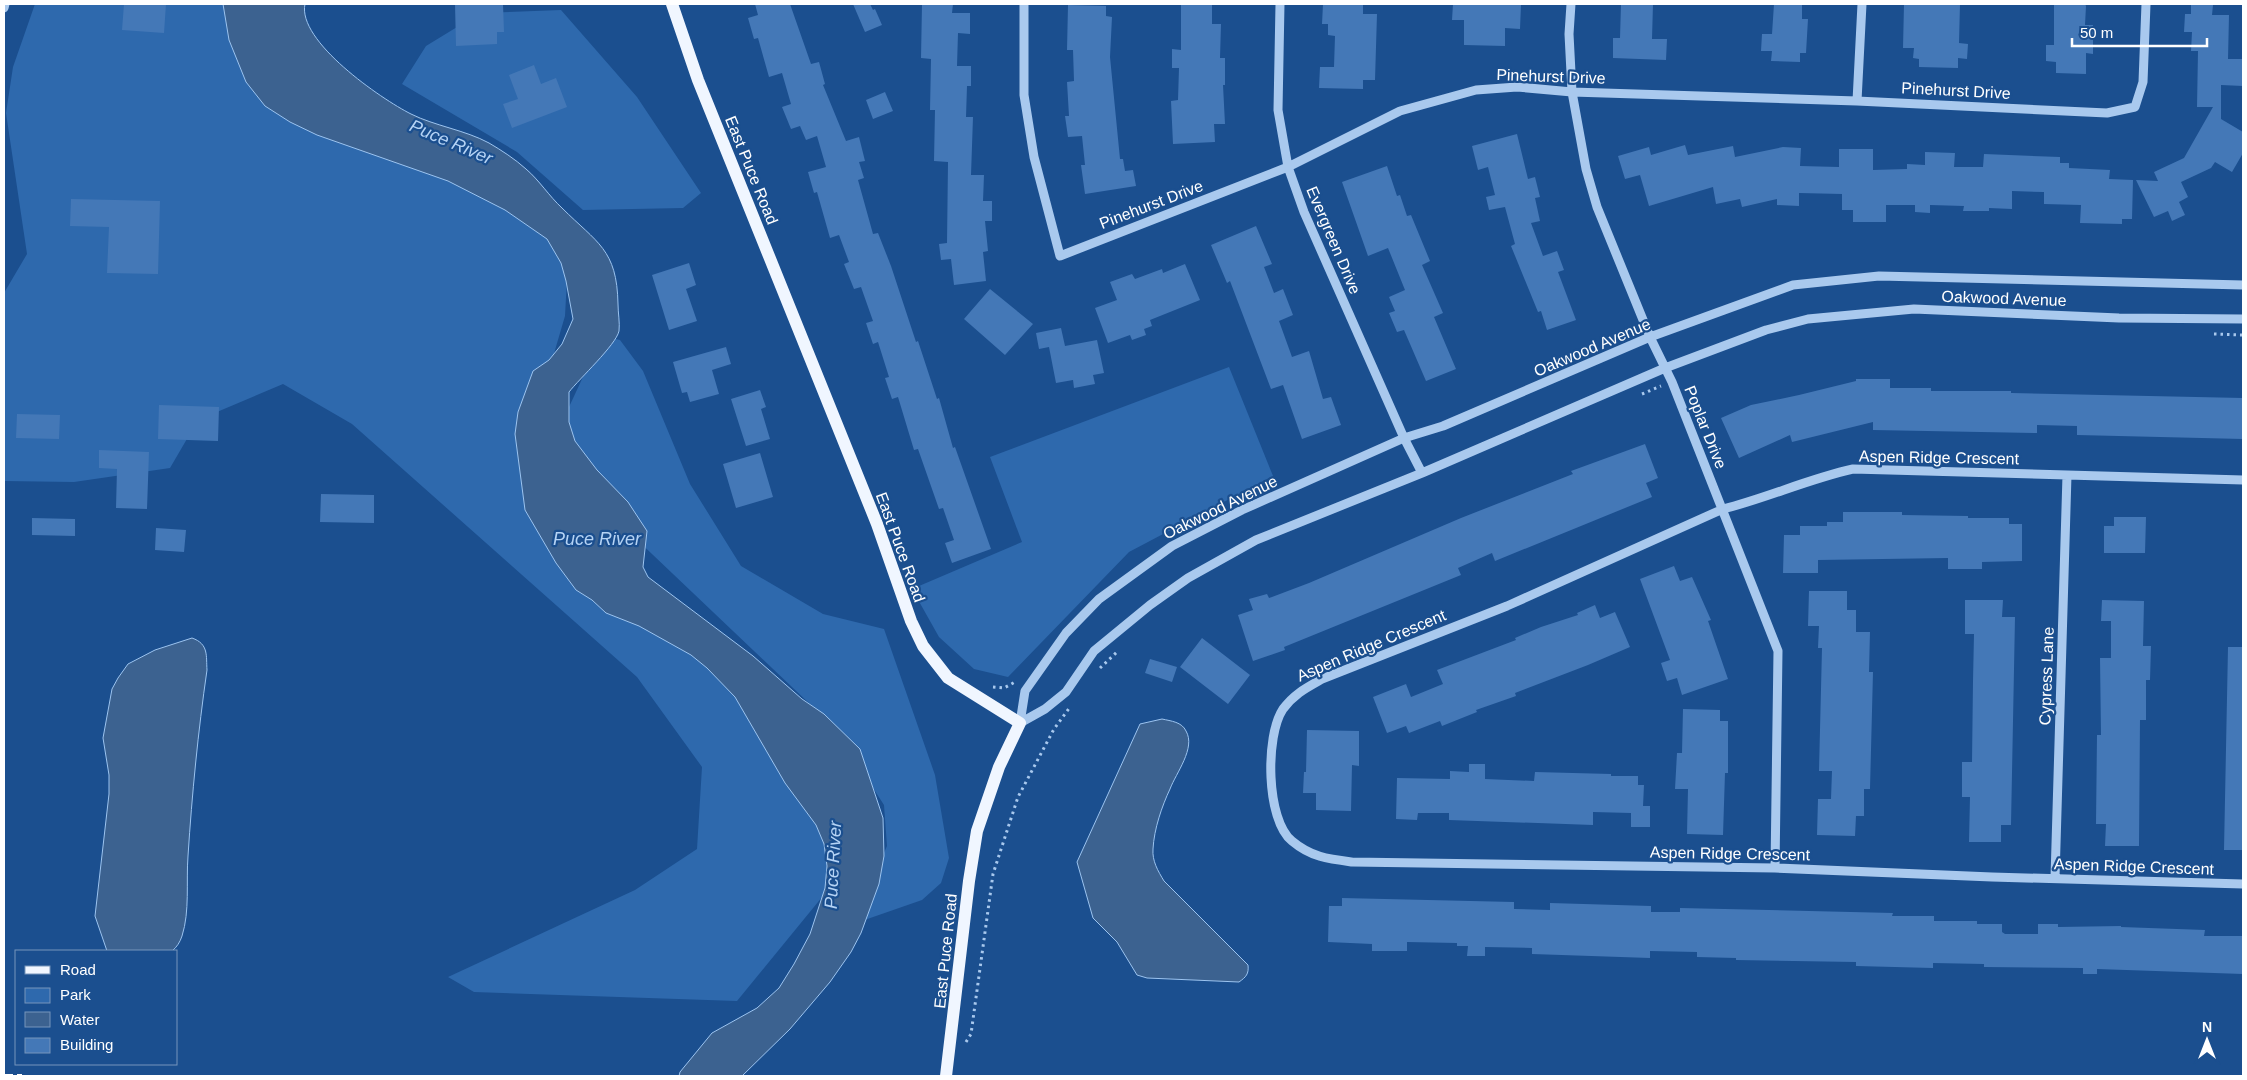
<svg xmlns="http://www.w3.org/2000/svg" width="2247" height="1080" viewBox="0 0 2247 1080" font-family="Helvetica,sans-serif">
<rect width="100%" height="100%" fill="#1b4f8f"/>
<path fill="#2e69ad" d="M35 4H251L556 228 567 279 565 316 526 449 710 657 845 869 737 1001 474 992 448 977 635 890 697 849 702 767 637 677 352 424 283 384 198 420 170 468 74 482 4 481V293L27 254 6 113 13 67Z
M561 10 637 97 701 193 683 208 583 210 517 152 402 84 426 46 480 13Z
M602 336 620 340 643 371 690 484 741 566 823 614 884 629 935 775 949 858 941 883 922 900 853 924 887 846 884 805 833 726 632 535 566 436 569 407Z
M1229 367 1273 476 1129 552 1008 677 974 669 939 637 912 589 1022 542 990 457Z"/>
<path fill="#3c6290" stroke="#9cc4f0" d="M223 4H305C297 41 381 99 411 114 435 126 465 130 489 143 501 150 515 159 526 169 539 180 549 196 562 208 597 243 617 249 618 304 618 313 620 323 619 331 616 345 579 379 569 392V422L575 441 597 470 628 502 647 531 643 567 648 577 753 656 802 699 824 714 860 749 883 818 884 856 879 884 861 933 851 952 830 982 790 1029 742 1076H679L680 1072 712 1033 757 1008 779 988 794 964 810 934 825 888 827 866 824 844 816 825 785 783 735 697 707 668 691 655 639 626 606 613 592 600 576 590 556 563 525 510 515 434 518 412 533 371 549 360 562 344 573 319 566 281 561 263 547 239 505 210 448 181 317 135 290 122 265 106 246 82 229 40Z
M192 638C209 644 206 656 207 670 198 732 192 794 188 856 186 882 190 911 182 936 180 942 177 947 172 951H107L95 916 109 794V775L103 738 112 689 118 678 128 664 155 650Z
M1162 719C1171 721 1182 722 1186 731 1196 748 1176 773 1170 789 1162 806 1154 829 1153 849 1152 861 1158 871 1164 881L1248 965C1249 974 1246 977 1239 982L1147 978 1137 975 1117 942 1093 918 1077 862 1140 724Z"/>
<path fill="#4478b7" d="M124 4H166L164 33 122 30Z
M455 4H503L504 32H497V44L456 46Z
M755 4H790L811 64 819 62 825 84 823 85 846 141 859 137 865 161 859 162 864 178 858 180 873 234 878 233 891 266 916 342 918 341 937 399 939 398 953 448 955 447 991 549 952 563 945 543 954 540 943 508 939 509 918 449 914 450 898 397 892 399 885 378 889 377 878 342 873 344 866 323 873 321 861 287 854 289 844 264 849 262 839 235 830 238 817 192 814 193 808 172 826 167 817 136 806 140 800 126 791 129 782 107 791 104 782 73 769 77 758 38 754 39 748 18 758 15Z
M853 4H870L873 10 875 9 882 25 865 32Z
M922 4H953L952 13H970V34L958 33 957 66H971V86H967L966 117H973L971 175H984L983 201H992V221H985L988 251 983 252 986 281 954 285 951 259 941 260 939 244 947 243 948 162 934 161 935 110H930L931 59 921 58Z
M1181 4H1212V24H1221L1220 58H1225V85H1223L1225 124H1214L1215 142 1173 144 1171 101 1178 100 1179 68H1172V49L1181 50Z
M1323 4H1363V14H1377L1375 80H1363V89L1319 88 1320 67H1334L1335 36 1328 35V24H1322Z
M1453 4H1521L1520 29 1505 28V46L1464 45V20H1452Z
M1621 4H1653L1652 39H1667L1666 60 1613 58V38H1620Z
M1774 4H1802V19H1808L1806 53H1800V62L1771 61 1772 51H1761L1762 34H1772Z
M1904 4H1960L1959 43 1968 44 1967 59 1958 58V68L1919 67V59L1913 58 1914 48H1903Z
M2054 4H2085L2086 6 2085 25H2093V54L2086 53V74L2056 73V62L2046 61V45H2054Z
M1068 5 1106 6V16L1112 17 1110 57 1120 159H1123L1125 171 1133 170 1136 186 1085 194 1081 165H1085L1082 136 1068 137 1065 116H1069L1067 82 1074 81 1073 50H1067Z
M2191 5H2213L2212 15H2229L2228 59H2243V86L2221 85V119L2243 132V153L2232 172 2215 162 2211 168 2181 182 2188 197 2179 202 2185 215 2172 221 2168 211 2154 217 2136 180 2158 181 2154 172 2184 158 2213 107H2197L2198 51H2191L2192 32H2184L2185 14H2191Z
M534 65 541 84 556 78 567 107 512 128 503 104 518 99 509 75Z
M885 92 893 111 873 119 866 100Z
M1517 134 1528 179 1535 177 1540 197 1535 198 1540 221 1531 223 1543 256 1557 251 1564 270 1558 272 1576 320 1547 330 1541 311 1538 312 1511 246 1515 244 1505 207 1489 210 1486 197 1495 195 1488 167 1478 170 1472 146Z
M1685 145 1688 155 1733 146 1735 157 1783 147 1801 148 1800 166 1839 167V149H1873V170L1907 169V164L1925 165V152L1955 153 1954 167H1983L1984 154 2060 157V163H2069V168L2110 170 2109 179 2133 180 2132 219H2122V224L2080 223 2081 205 2044 204V192L2012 191V209L1989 208V211H1963L1964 206 1930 205V213L1915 212V205H1886V222H1853V210H1842V194L1799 193V206L1777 205V199L1742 207 1740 199 1716 204 1713 187 1649 206 1640 175 1625 179 1618 156 1649 147 1651 155Z
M1387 166 1397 196 1400 195 1407 216 1411 215 1430 261 1422 265 1443 313 1434 317 1456 369 1426 381 1404 330 1397 332 1389 313 1395 311 1389 297 1405 290 1388 248 1368 256 1342 182Z
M71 199 160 201 158 274 107 273 109 227 70 226Z
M1256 226 1272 264 1264 267 1274 293 1283 289 1293 315 1279 321 1292 357 1309 351 1323 399 1331 397 1341 425 1302 439 1283 385 1271 389 1230 281 1227 283 1211 245Z
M689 263 696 285 686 289 697 321 669 330 652 275Z
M1185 264 1200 300 1150 320 1152 326 1144 329 1146 335 1132 340 1130 335 1108 343 1095 308 1117 300 1110 282 1132 274 1135 279 1162 269 1163 273Z
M990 289 1033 324 1005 355 964 319Z
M1061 328 1065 346 1097 340 1104 373 1093 375 1095 384 1074 388 1073 380 1056 383 1049 347 1039 349 1036 333Z
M726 347 731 364 712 370 719 394 690 402 687 392 682 393 673 362Z
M1856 379H1890V388H1931V391H2011V393L2243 398V439L2077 435V426L2037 425V433L1873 430V422L1792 442 1790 435 1739 458 1721 418 1751 405 1799 395 1856 381Z
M760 390 766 407 761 409 770 439 746 446 731 399Z
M159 405 219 407 218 441 158 439Z
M17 414 60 415 59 439 16 438Z
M1645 444 1658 478 1646 483 1652 497 1495 561 1492 553 1458 568 1461 575 1284 647 1285 650 1253 661 1238 615 1253 610 1249 599 1267 594 1269 598 1309 583 1461 518 1573 474 1571 471Z
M99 450 149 452 147 509 116 508 117 469 99 468Z
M760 453 773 497 736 508 723 464Z
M321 494 374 495V523L320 522Z
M1843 512H1902V515L1968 516V518H2009V524H2022V561L1982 562V569H1948V558L1818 560V573H1783L1784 535H1800V526H1827V522H1843Z
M2114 517H2146L2145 553H2104V526H2114Z
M32 518 75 519V536L32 535Z
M156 528 186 530 184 552 155 550Z
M1674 566 1680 581 1692 577 1711 620 1708 621 1728 679 1682 695 1677 678 1667 681 1661 663 1670 660 1640 579Z
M1809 591H1847V610H1856V632H1870L1869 672H1873L1870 789H1864V816H1856L1855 836 1817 835 1818 799H1831L1832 771H1819L1822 648H1818L1819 626H1808Z
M1965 600H2003L2002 617H2015L2011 825H2001V842H1969L1970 797H1962V762H1972L1973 681 1974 634H1965Z
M2102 600 2144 601 2143 646H2151L2150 680H2146V720H2140L2139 846H2105L2106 824H2096L2097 735H2101L2100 658H2111V621H2101Z
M1595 605 1600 618 1615 612 1630 647 1588 665 1515 693 1516 696 1476 710 1477 712 1442 726 1440 721 1409 733 1406 726 1387 733 1373 697 1406 684 1411 697 1443 684 1437 670 1516 640 1515 638 1541 627 1578 615 1577 613Z
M1202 638 1250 675 1228 704 1180 667Z
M2228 647H2243V850H2224Z
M1150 659 1177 667 1172 682 1145 673Z
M1683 709 1720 710V721H1728V773H1725L1723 835 1687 834 1688 789H1675L1677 753H1682Z
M1307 730 1359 731V766L1352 765 1351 811 1316 810V793H1303L1304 772H1306Z
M1469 764H1485V779L1534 781 1535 772 1611 774V776H1638V785H1644L1643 806H1650V827H1631V813L1593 812V825L1449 820V813H1418L1417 820 1396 819 1397 778 1450 779V771L1469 772Z
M1342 898 1514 902V909L1550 910V903L1651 906V912H1680V908L1893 913 1892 916H1934V921H1977V924H2002V932L2005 934H2038V924H2058V927L2121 926V927L2205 930 2204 936H2243V974L2097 969V974H2083V968L1984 967V964L1933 963V968L1856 966V962L1736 960V958L1697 957V952L1650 951V958L1532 954V948L1485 947V956H1467L1468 946H1457V943L1407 942V951H1372V944L1328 942 1329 906H1342Z"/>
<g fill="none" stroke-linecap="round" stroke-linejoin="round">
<path stroke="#a9c9ee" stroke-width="3" stroke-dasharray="2.5 4" stroke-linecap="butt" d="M2214 334 2243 335
M1642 394 1661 386
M1100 668 1117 652
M993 687 1004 688 1015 682
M966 1042 971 1034 993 874 1018 797 1054 729 1070 707"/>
<path stroke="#a9c9ee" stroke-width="9" d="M1024 4V95L1034 157 1060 256 1288 167 1400 111 1476 90 1517 87 1572 92 1857 101 2107 113 2135 107 2143 82 2146 4
M1280 4 1278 110 1288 167 1304 212 1404 438 1422 473
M1571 4 1569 34 1572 92 1586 169 1597 207 1650 337 1672 382 1778 651 1775 868
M4 8 5 4
M1857 101 1862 4
M2243 480 1853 469C1808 479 1767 498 1723 509L1507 606 1322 679C1306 688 1294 694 1283 709 1265 736 1266 820 1292 841 1311 857 1328 859 1352 862L1775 868 1992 877 2243 884
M1020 723 1025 691 1066 633 1099 599 1172 546 1242 510 1404 438 1443 426 1650 337 1793 285 1879 276 2243 285
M1020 723 1045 709 1066 692 1094 651 1150 605 1188 578 1256 540 1422 473 1665 368 1766 330 1808 319 1914 309 2119 318 2243 319
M2055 878 2067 475"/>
<path stroke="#f0f6ff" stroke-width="12" d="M672 4 698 80 877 524 911 621 923 646 948 678 1020 723 999 767 977 831 969 881 946 1076"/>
<path stroke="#fff" stroke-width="4" stroke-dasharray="9 4" stroke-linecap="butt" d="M4 1076H22"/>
</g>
<g text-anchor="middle" stroke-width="4.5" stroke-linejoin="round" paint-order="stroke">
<g font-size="16" fill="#fff" stroke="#1b4f8f">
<text transform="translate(1551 76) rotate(2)" y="6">Pinehurst Drive</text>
<text transform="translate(1956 90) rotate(3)" y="6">Pinehurst Drive</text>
<text transform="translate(752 170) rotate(68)" y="6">East Puce Road</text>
<text transform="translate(1151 204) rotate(-21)" y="6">Pinehurst Drive</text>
<text transform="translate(1334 240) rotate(67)" y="6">Evergreen Drive</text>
<text transform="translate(2004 298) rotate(2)" y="6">Oakwood Avenue</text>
<text transform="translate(1592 347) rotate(-23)" y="6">Oakwood Avenue</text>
<text transform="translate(1706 427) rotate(68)" y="6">Poplar Drive</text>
<text transform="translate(1939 457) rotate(1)" y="6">Aspen Ridge Crescent</text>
<text transform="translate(1220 507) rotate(-26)" y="6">Oakwood Avenue</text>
<text transform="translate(901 547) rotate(70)" y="6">East Puce Road</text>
<text transform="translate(1371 645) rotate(-23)" y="6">Aspen Ridge Crescent</text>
<text transform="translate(2046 676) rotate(-88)" y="6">Cypress Lane</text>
<text transform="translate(1730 853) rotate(1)" y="6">Aspen Ridge Crescent</text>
<text transform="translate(2134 866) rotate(2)" y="6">Aspen Ridge Crescent</text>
<text transform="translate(945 951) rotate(-84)" y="6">East Puce Road</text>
</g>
<g font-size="18" font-style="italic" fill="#b5d3f5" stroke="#1b4f8f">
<text transform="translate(451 142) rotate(23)" y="6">Puce River</text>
<text x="597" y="545">Puce River</text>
<text transform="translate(833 865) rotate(-87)" y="6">Puce River</text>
</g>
</g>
<rect width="2247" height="1080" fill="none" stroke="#ffffff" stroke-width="10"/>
<rect x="15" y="950" width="162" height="115" fill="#1b4f8f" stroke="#7695bc"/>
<rect x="25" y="966" width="25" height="8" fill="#f0f6ff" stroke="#7695bc"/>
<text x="60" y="975" font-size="15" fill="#ffffff">Road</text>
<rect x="25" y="988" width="25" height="15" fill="#2e69ad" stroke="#7695bc"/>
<text x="60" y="1000" font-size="15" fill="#ffffff">Park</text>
<rect x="25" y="1012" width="25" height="15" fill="#3c6290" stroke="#7695bc"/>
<text x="60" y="1025" font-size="15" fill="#ffffff">Water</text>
<rect x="25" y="1038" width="25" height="15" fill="#4478b7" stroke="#7695bc"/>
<text x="60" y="1050" font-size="15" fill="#ffffff">Building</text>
<g transform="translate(2207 1040)" stroke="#1b4f8f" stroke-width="4" paint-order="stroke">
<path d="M0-4L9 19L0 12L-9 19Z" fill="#ffffff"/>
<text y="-8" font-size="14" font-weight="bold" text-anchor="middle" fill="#ffffff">N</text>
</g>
<path d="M2072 38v8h135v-8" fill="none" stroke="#ffffff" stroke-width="2.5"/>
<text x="2080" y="38" font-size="15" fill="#ffffff" stroke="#1b4f8f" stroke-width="4" paint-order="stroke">50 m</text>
</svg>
